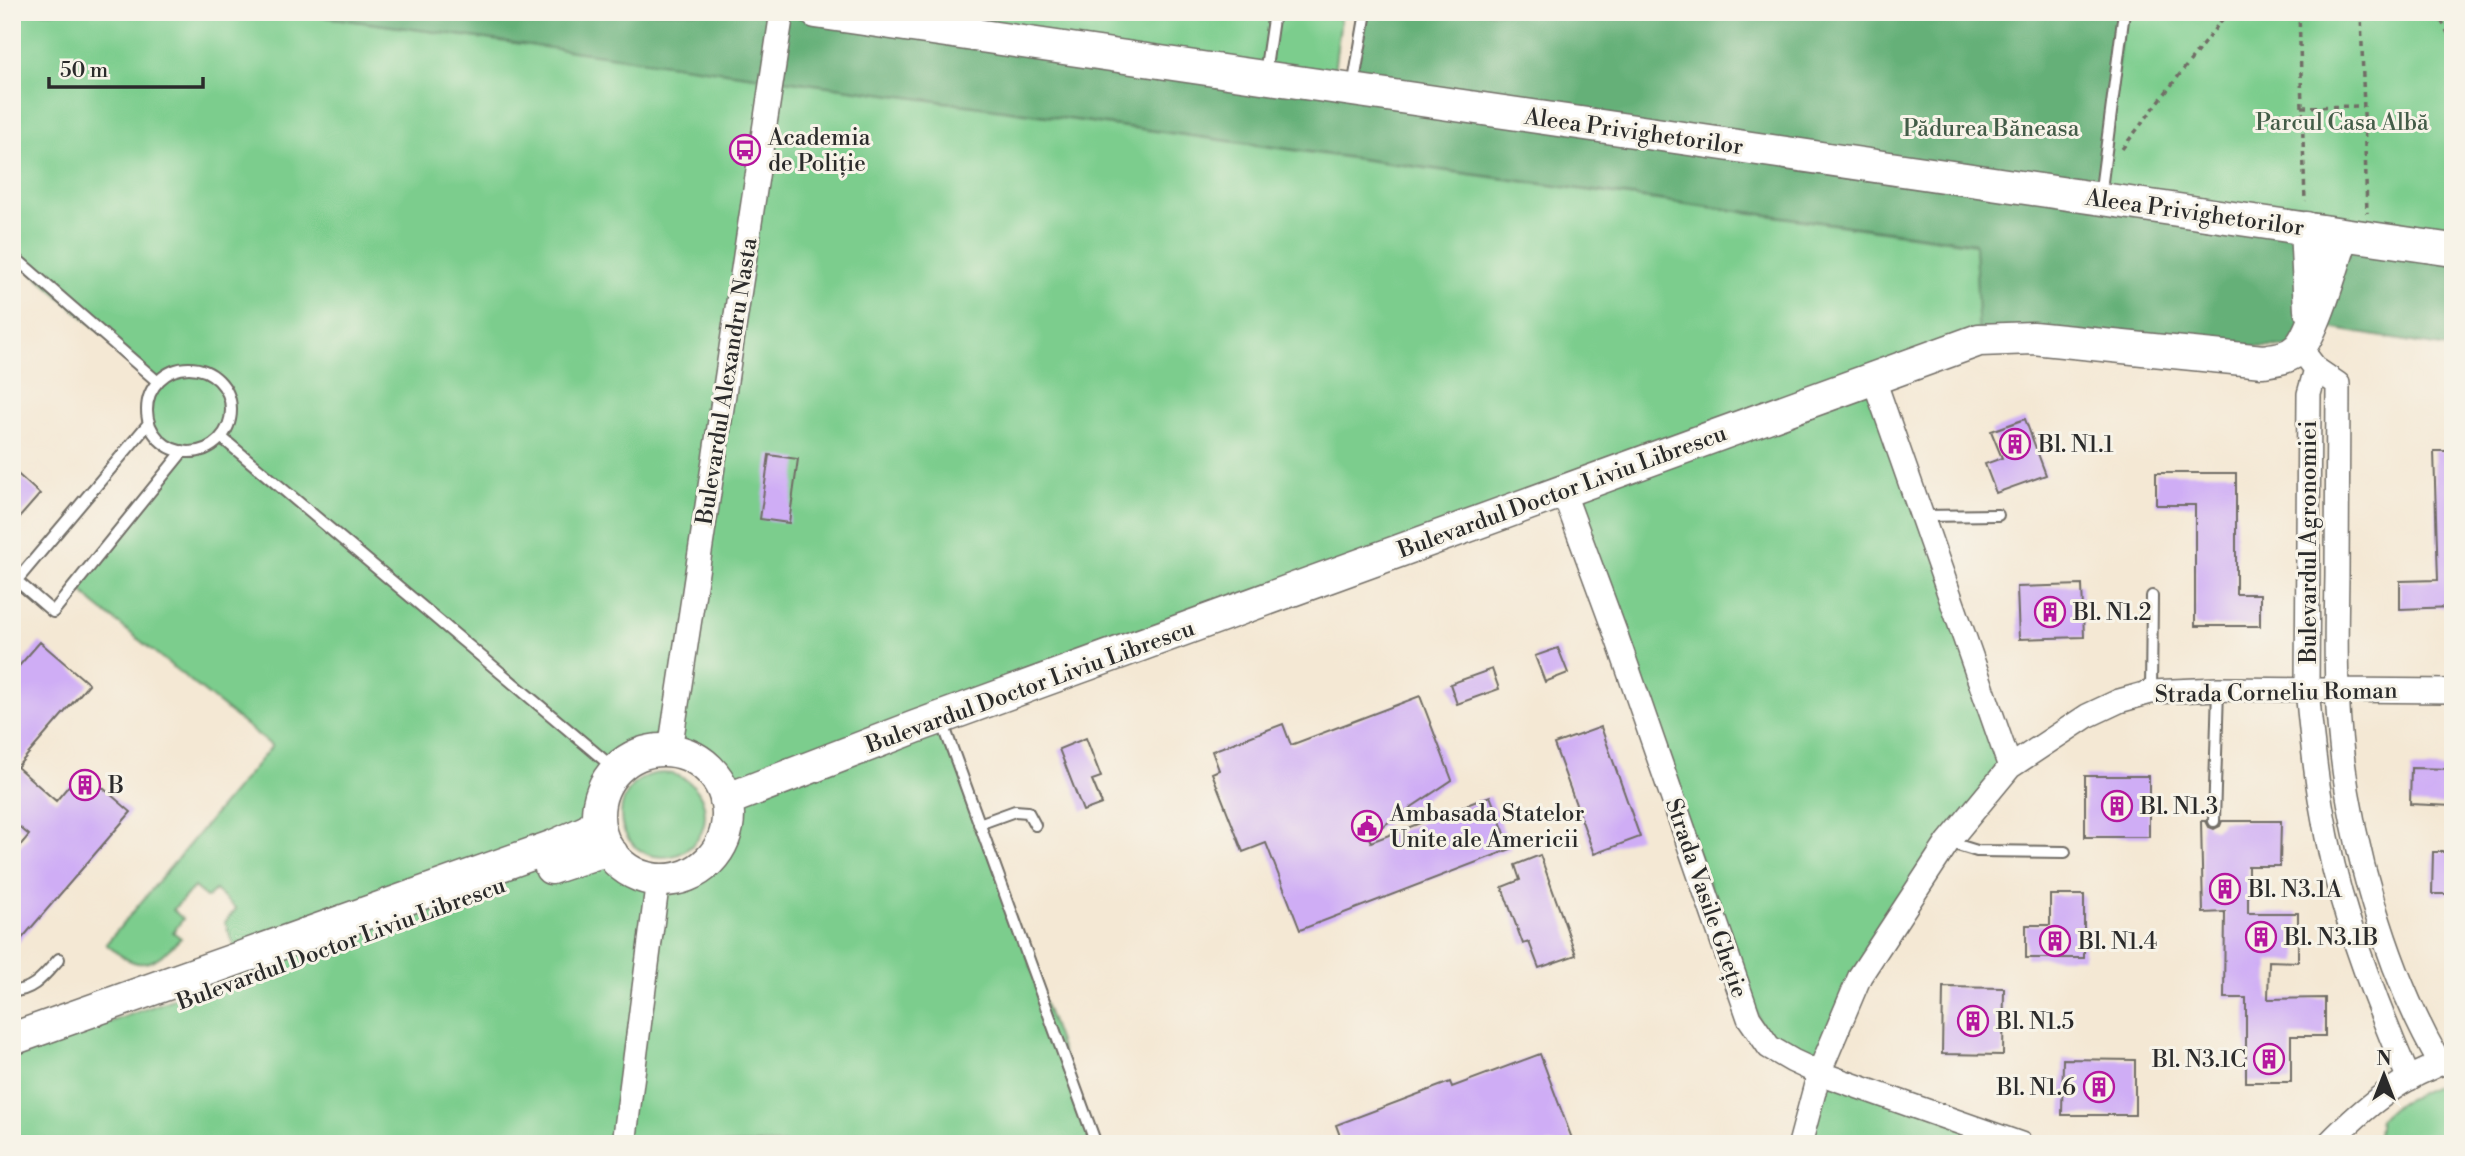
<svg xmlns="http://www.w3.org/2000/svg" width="2465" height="1156" viewBox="0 0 2465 1156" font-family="'Libre Bodoni',serif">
<rect width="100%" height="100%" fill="#f7f3e8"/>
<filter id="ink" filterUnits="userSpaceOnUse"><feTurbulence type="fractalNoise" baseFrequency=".0143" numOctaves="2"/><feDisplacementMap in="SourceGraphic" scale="14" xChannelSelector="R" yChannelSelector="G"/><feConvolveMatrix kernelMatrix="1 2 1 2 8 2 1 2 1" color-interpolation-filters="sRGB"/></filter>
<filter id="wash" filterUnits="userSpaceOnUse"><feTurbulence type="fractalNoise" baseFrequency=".00686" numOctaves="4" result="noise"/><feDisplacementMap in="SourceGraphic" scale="28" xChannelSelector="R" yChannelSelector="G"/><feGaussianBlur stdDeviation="1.57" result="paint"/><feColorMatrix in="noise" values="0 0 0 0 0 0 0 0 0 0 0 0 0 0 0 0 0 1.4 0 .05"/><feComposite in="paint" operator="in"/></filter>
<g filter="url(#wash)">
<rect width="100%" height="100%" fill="#f4e8d4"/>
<path fill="#7ccd8d" stroke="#547c5c" stroke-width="2" fill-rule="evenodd" d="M12 12H289L1975 244 1979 340 1874 377 2010 767 1901 912 1819 1072 2021 1144H1800L1819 1073 1769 1047 1563 491 941 718 1096 1144H12V1058L244 973 225 922 236 909 215 890 207 898 194 887 173 910 183 919 173 932 181 938C150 968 140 973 106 944L272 746 93 603 75 584 182 451C148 440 139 412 157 381L12 255ZM670 750C765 772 728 897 650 877 641 875 629 872 622 864 617 860 614 852 610 846 607 842 603 838 601 833 587 804 611 765 639 754 649 750 660 751 670 750Z
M816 12H1294L1341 18 1332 86Z
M2124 12H2453V250L2100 199Z
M621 815a42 42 0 1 1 84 0a42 42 0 1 1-84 0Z
M2453 1077V1144H2377L2380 1119 2397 1104Z"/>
<path fill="#65b078" stroke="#486e52" stroke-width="2" d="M289 12H816L1352 89 1366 12H2124L2100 198 2453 250V349L2312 325 2300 348 1979 340 1975 243Z"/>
<g id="blocks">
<path fill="#cfadf5" d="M2025 419 2046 475 1996 493 1985 464 2002 458 1991 431Z
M2434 451H2453V607L2400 609V581L2438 580Z
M769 455 798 459 789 523 760 519Z
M12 469 40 494 12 526Z
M2156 473H2236V594H2260V626H2195V505H2156Z
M2082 585 2084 637 2019 639 2017 587Z
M40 642 89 684 17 767 56 801 82 770 131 812 12 950V855L29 835 12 821V674Z
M1558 648 1568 673 1545 682 1535 656Z
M1492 669 1499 689 1457 704 1450 684Z
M1420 696 1452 780 1368 836 1371 842 1490 796 1511 849 1300 930 1266 843 1243 852 1212 773 1219 770 1212 751 1283 724 1291 745Z
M1601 727 1640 837 1594 854 1554 744Z
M1086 738 1101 777 1092 780 1102 804 1083 811 1059 749Z
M2411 768 2453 769V806L2410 804Z
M2085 776H2149V837H2085Z
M2201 821H2206L2209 827 2214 829 2220 826 2222 821H2281L2280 866H2248V913H2298V962L2269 961 2268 999 2325 998V1036H2291V1082H2246V998H2224L2225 912 2203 913Z
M2433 852H2453V894H2432Z
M1540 855 1576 955 1539 968 1529 942 1523 944 1502 887 1520 880 1515 865Z
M2050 895H2084V958H2026V925H2050Z
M1943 987 2004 988 2003 1055 1942 1054Z
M1540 1054 1574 1144H1343L1336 1125 1450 1082 1452 1087Z
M2063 1059 2135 1060V1115H2062Z"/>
</g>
</g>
<g filter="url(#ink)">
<use href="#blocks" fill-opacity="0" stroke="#716d66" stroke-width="2"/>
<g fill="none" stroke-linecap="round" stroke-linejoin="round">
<g stroke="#716d66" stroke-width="14">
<path id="lane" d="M974 31 977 12
M1265 74 1274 12
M1353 87 1366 12
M2100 197 2124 12
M12 255 158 382
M147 410a42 42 0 1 1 84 0a42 42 0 1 1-84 0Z
M221 437 616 770
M1922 516 1998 515
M17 581 53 612 183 451
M12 586 149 423
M2151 692 2152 596
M942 721 1096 1144
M2214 821 2218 689
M979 824 1015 811 1028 812 1035 825
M1948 842 1977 851 2065 852
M12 991C34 991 45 974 59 959"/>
</g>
<g stroke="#716d66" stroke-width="26">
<path id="street" d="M2300 348 2316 369 2338 384C2338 448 2337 512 2337 576 2336 629 2335 682 2340 735 2350 842 2386 970 2440 1063
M2316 369 2309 394 2307 689C2314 766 2324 845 2348 919 2365 973 2386 1027 2409 1079
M1873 377 2010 767
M1563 491 1615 632 1749 1018 1769 1047 1793 1061 1819 1073 2021 1144
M670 750 782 12
M624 1144 658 879
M1800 1144 1819 1073 1860 976 1948 842 2010 767 2087 716 2119 701 2151 692 2218 689 2453 691
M2328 1144C2366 1105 2401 1077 2453 1059"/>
</g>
<g stroke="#716d66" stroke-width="35">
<path id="secondary" d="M816 12 2453 250
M2306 228 2310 310
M598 815a65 65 0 1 1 130 0a65 65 0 1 1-130 0Z
M726 800 915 727 1979 340 2033 338 2263 361C2277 359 2289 358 2299 348 2314 332 2335 258 2343 234
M551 868 599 852 612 854
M12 1039 554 846 588 831 598 820"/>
</g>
<path stroke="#716d66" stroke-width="3.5" stroke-dasharray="5 5" stroke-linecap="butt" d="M2299 12 2305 202
M2361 12 2367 213
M2437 12 2453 43
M2302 107 2363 106
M2122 149 2228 12"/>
<use href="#lane" stroke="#fff" stroke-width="10"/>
<use href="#street" stroke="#fff" stroke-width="23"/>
<use href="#secondary" stroke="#fff" stroke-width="32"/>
</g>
</g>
<defs>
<g id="bus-ring" transform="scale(1.575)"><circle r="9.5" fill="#f7f3e8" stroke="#b5179e" stroke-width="1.5"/><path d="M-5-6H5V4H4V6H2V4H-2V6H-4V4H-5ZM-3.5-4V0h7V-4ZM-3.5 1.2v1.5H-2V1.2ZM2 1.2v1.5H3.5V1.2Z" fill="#b5179e"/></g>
<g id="building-ring" transform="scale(1.575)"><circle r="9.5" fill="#f7f3e8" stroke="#b5179e" stroke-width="1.5"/><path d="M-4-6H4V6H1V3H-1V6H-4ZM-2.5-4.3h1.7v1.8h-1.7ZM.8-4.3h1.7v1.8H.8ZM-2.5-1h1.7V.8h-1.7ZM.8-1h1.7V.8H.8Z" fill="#b5179e"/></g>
<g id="civic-ring" transform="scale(1.575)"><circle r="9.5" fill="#f7f3e8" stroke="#b5179e" stroke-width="1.5"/><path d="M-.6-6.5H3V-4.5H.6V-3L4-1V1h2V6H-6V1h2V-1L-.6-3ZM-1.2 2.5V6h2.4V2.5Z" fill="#b5179e"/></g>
</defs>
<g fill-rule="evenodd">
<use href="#bus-ring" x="745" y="150"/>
<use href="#building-ring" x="2015" y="444"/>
<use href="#building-ring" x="2050" y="612"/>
<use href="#building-ring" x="85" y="785"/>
<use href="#building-ring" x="2117" y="806"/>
<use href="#civic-ring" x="1367" y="826"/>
<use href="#building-ring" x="2225" y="889"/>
<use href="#building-ring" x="2261" y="937"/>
<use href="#building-ring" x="2055" y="941"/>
<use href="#building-ring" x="1973" y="1021"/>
<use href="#building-ring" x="2269" y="1059"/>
<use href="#building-ring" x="2099" y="1087"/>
</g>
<g text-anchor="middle" stroke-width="6" stroke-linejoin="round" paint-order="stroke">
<g font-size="23" fill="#435c48" stroke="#f7f3e8">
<text x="2342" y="130">Parcul Casa Albă</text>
<text x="1991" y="136">Pădurea Băneasa</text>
</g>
<g font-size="23" fill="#2b2b2b" stroke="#f7f3e8">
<text transform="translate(1634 131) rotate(8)" y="8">Aleea Privighetorilor</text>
<text transform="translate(2195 212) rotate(8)" y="8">Aleea Privighetorilor</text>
<text transform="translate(726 381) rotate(-81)" y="8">Bulevardul Alexandru Nasta</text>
<text transform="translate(1562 491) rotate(-20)" y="8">Bulevardul Doctor Liviu Librescu</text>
<text transform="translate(2308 542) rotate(-90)" y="8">Bulevardul Agronomiei</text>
<text transform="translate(1030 686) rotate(-20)" y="8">Bulevardul Doctor Liviu Librescu</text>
<text transform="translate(2276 692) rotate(-1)" y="8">Strada Corneliu Roman</text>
<text transform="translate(1707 898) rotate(71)" y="8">Strada Vasile Gheție</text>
<text transform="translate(341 943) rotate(-20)" y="8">Bulevardul Doctor Liviu Librescu</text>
</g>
<g font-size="23" fill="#2b2b2b" stroke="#f7f3e8" text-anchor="start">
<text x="768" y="145">Academia<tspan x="768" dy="26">de Poliție</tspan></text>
<text x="2038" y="452">Bl. N1.1</text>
<text x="2073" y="620">Bl. N1.2</text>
<text x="108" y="793">B</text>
<text x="2140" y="814">Bl. N1.3</text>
<text x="1390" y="821">Ambasada Statelor<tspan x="1390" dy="26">Unite ale Americii</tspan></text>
<text x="2248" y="897">Bl. N3.1A</text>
<text x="2284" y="945">Bl. N3.1B</text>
<text x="2078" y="949">Bl. N1.4</text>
<text x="1996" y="1029">Bl. N1.5</text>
<text x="2246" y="1067" text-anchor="end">Bl. N3.1C</text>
<text x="2076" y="1095" text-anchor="end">Bl. N1.6</text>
</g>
</g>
<rect width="2465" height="1156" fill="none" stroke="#f7f3e8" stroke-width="42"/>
<g transform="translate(2384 1075)" stroke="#f7f3e8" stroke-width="5" paint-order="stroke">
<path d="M0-5L12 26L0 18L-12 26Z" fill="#2b2b2b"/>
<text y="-10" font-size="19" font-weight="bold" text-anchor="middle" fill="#2b2b2b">N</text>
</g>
<path d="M49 77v10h154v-10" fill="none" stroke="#2b2b2b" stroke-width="3.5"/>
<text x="60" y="77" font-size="21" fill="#2b2b2b" stroke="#f7f3e8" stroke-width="5" paint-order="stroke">50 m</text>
</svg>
